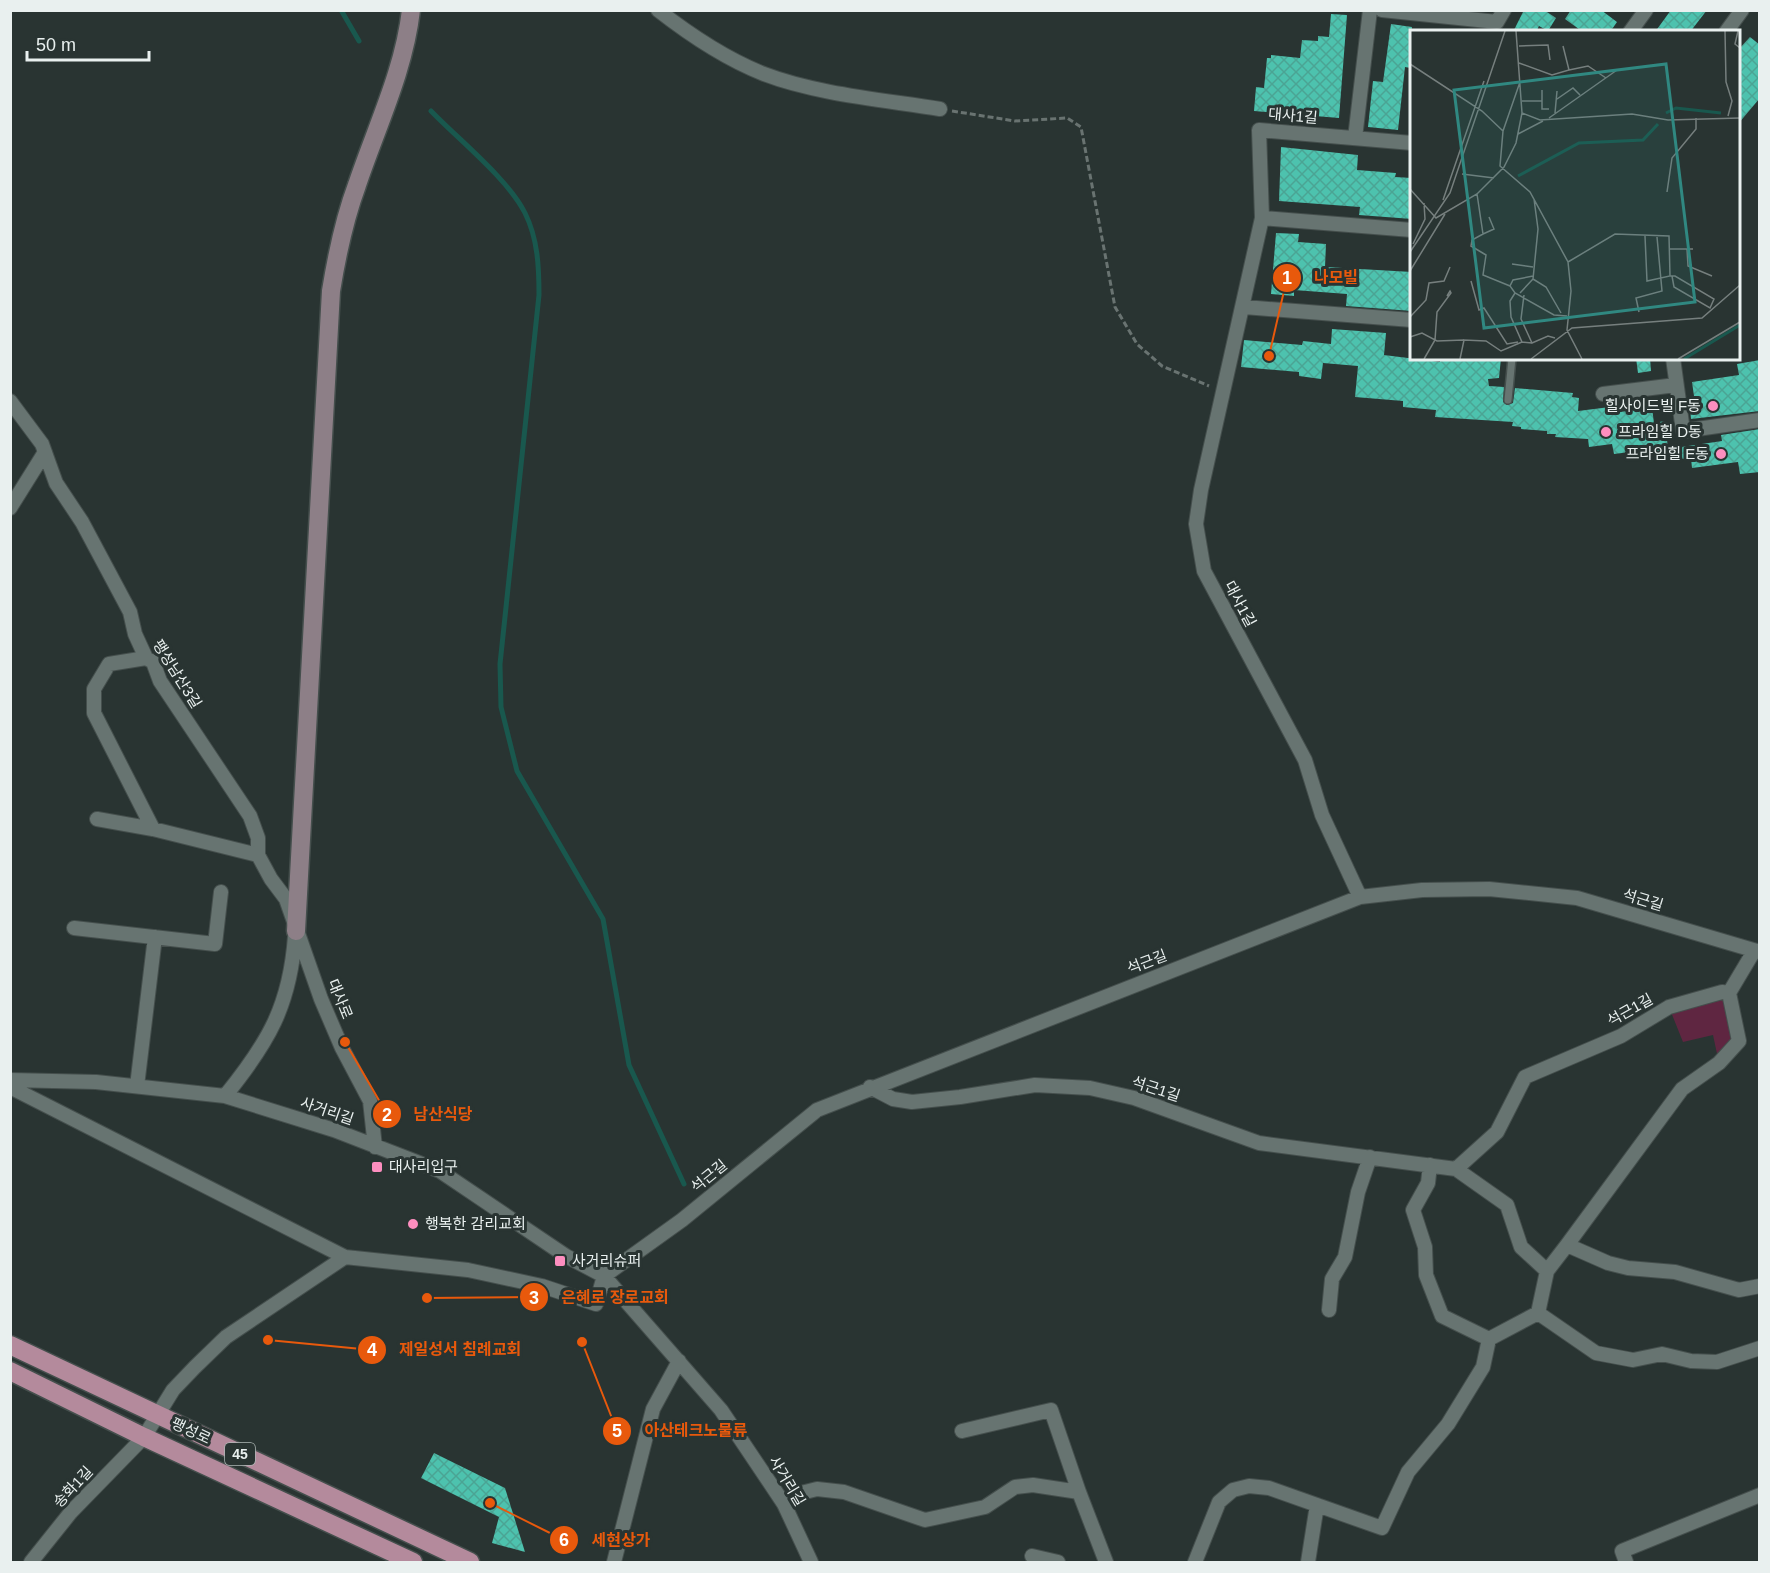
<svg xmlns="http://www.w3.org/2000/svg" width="1770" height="1573" viewBox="0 0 1770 1573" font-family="Arial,'Noto Sans KR',sans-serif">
<defs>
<pattern id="building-cross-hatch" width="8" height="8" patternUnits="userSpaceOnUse" patternTransform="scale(1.5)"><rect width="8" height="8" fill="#4dc2ae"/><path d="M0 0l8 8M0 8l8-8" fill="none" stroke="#4ba494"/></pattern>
</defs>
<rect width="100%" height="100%" fill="#293432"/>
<path fill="#5f2641" d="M1722 992 1739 1041 1719 1063 1713 1035 1683 1042 1669 1007Z"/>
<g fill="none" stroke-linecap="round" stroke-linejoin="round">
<path stroke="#19584e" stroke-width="5" d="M341 10 359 41
M431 111C458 139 508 179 525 213 538 239 539 268 539 295L500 664 501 707 517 771 603 919 629 1065 684 1184"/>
</g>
<path fill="url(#building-cross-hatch)" d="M1524 10H1544L1556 18 1548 31 1539 26 1536 32H1513Z
M1571 10H1601L1617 22 1610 32H1583L1565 19Z
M1671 10H1707L1690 32H1655Z
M1331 14 1347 15 1339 118 1254 111 1256 87 1264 88 1267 58H1271V55L1300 58 1302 40 1318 41V36L1329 37Z
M1391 24 1412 27V59L1410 68 1405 67 1398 130 1368 127 1373 81 1383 82Z
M1750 37 1760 45V98L1738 124V50Z
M1281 147 1358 155 1357 170 1396 173 1395 177 1412 178V219L1359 215 1360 207 1279 201Z
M1276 233 1299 234 1298 242 1326 244 1325 267 1412 272V311L1346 306 1347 294 1294 290V296L1271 294Z
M1332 329 1386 333 1384 355 1440 362V358H1501L1499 378 1488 379 1489 386 1504 387 1503 402 1507 405 1513 403 1515 388 1573 393 1572 397 1579 398 1578 411 1610 407 1611 413 1652 408 1654 423 1665 421 1668 449 1722 441 1721 435 1760 429V472L1740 474 1738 462 1692 468 1691 458 1656 462 1654 449 1614 454 1612 444 1589 447 1588 439 1555 437 1556 434H1547V431L1521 429V427L1512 426 1513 422 1435 417 1436 410 1403 407V401L1355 397 1358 366 1323 363 1321 379 1299 376V372L1241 367 1244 340 1302 345 1303 341 1331 344Z
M1636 358H1650L1651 371 1638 373Z
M1760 360V411L1691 419 1689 397 1694 396 1692 382 1739 375 1737 364Z
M434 1453 505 1488 525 1552 492 1543 499 1517 421 1478Z"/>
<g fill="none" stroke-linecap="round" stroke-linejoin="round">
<g stroke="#454f4d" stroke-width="10">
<path id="lane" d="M1508 400 1512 358"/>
</g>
<g stroke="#454f4d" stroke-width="16">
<path id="street" d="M658 10C690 35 726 59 764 74 816 94 885 100 940 109
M1382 10 1497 22 1504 10
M1630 32 1646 10
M1726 32 1742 10
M1355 138 1370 10
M1262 218 1412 230
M1244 307 1412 320
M1673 358 1683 431 1760 420
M1603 394 1676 385
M10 401 42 444 56 483 82 522 130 612 135 634 146 658 153 662 160 681 250 816 258 838V855L271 879 286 899 321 999 342 1048 370 1101 375 1147
M10 508 45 452
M146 658 109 664 94 689V713L153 829
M97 819 153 829 258 855
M1360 897 1322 815 1305 760 1204 571 1196 524 1201 490 1262 218 1259 130 1412 143
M74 928 215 944 221 892
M10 1080 96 1082 225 1096 334 1130 440 1171 566 1256 604 1276 721 1410 784 1504 811 1562
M137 1086 155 937
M10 1087 345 1257
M870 1087 893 1099 912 1102 960 1097 1035 1085 1090 1088 1134 1098 1259 1143 1456 1169 1507 1205 1521 1247 1547 1271
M225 1096C268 1043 290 1006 295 936
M1430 1165 1428 1183 1413 1210 1425 1247 1426 1275 1442 1316 1489 1339 1538 1313 1547 1271 1567 1245 1682 1089 1719 1063 1739 1041 1729 993 1754 951
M1456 1169 1497 1132 1525 1077 1621 1036 1669 1007 1722 992 1729 993
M1567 1245 1608 1263 1628 1268 1675 1272 1739 1290 1760 1286
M1329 1310 1332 1279 1345 1257 1358 1192 1370 1157
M1538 1313 1596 1353 1633 1360 1662 1354 1691 1361 1717 1362 1760 1348
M962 1431 1051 1410 1079 1492
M784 1504 797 1494 817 1489 844 1492 925 1520 985 1507 1015 1487 1033 1485 1079 1492 1106 1562
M1032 1556 1058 1562
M31 1562 71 1512 144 1437 173 1390 195 1367 226 1337 345 1257 468 1270 542 1286 596 1304 604 1276 682 1220 817 1110 1360 897 1422 890 1489 889 1577 898 1760 952
M614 1562 653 1409 679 1361
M1195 1562 1219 1502 1233 1490 1249 1486 1269 1488 1382 1528 1408 1472 1448 1424 1483 1367 1489 1339
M1308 1562 1317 1505
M1626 1562 1622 1551 1760 1495"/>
</g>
<g stroke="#454f4d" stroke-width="21">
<path id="secondary" d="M296 931 331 291C337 254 344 220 357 185 376 128 404 71 411 10"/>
</g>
<g stroke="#454f4d" stroke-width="21">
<path id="primary" d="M10 1345 470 1562
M10 1371 144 1437 413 1562"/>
</g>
<path stroke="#697371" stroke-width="3" stroke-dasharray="6 3" stroke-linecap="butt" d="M952 111 1015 121 1067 118 1081 127 1115 307 1137 344 1162 366 1209 386"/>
<use href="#lane" stroke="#677471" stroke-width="7"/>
<use href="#street" stroke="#677471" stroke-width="14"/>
<use href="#secondary" stroke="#8d7f87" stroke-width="18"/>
<use href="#primary" stroke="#b48a9c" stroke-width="18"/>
</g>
<g fill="#fd8ebf" stroke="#293432" stroke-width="2">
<circle cx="1713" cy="406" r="6"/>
<circle cx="1606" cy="432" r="6"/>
<circle cx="1721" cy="454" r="6"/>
<rect x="371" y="1161" width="12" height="12" rx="3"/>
<circle cx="413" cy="1224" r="6"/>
<rect x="554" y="1255" width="12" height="12" rx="3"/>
</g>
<g text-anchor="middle" stroke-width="6" stroke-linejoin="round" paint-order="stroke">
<rect fill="#293432" stroke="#afb8b6" stroke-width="1.5" x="225" y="1443" width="30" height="22" rx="4.5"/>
<g font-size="14" font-weight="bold" fill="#e9f0ef">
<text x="240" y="1459">45</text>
</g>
<g font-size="15" fill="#e9f0ef" stroke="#293432">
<text transform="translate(1293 116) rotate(5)" y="5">대사1길</text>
<text transform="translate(1240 604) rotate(62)" y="5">대사1길</text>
<text transform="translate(177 674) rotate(58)" y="5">팽성남산3길</text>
<text transform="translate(1643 900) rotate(17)" y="5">석근길</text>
<text transform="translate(1147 962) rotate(-21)" y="5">석근길</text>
<text transform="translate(340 999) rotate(68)" y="5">대사로</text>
<text transform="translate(1630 1010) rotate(-29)" y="5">석근1길</text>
<text transform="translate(1156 1089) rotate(18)" y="5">석근1길</text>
<text transform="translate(327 1111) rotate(19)" y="5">사거리길</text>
<text transform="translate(709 1176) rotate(-39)" y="5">석근길</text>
<text transform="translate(191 1431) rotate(25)" y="5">팽성로</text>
<text transform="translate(787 1481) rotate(59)" y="5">사거리길</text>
<text transform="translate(73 1487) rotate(-47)" y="5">송화1길</text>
</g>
<g font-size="15" fill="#e9f0ef" stroke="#293432" text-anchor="start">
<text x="1701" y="411" text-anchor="end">힐사이드빌 F동</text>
<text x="1618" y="437">프라임힐 D동</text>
<text x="1709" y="459" text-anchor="end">프라임힐 E동</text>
<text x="389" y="1172">대사리입구</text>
<text x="425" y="1229">행복한 감리교회</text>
<text x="572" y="1266">사거리슈퍼</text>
</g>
</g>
<g transform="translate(1410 30)">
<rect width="330" height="330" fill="#293432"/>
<path fill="none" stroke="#19584e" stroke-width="3" d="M256 83 266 78 311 83M108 146 169 113 233 110 248 94M274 329 330 295"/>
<path fill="none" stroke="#767f7e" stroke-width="1.5" d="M315 1 316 52 322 71 318 86M328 1 325 14 330 18M109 16 138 15 140 30M109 33 142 45 159 40 153 16M0 34 72 81 93 101 90 136 120 162 158 232 161 261 157 300 172 329M159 40 178 36 196 48M132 60V79H139M147 69 163 58 170 65M112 71H132M112 83 130 90 222 84 258 90 330 88M145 83 147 61M139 88 207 40M93 101 110 52M108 104 133 91M52 144 84 148M0 159 26 188 67 164 94 137 106 113 112 83 106 1M257 162 262 128 286 99V88M67 164 73 204 62 210 61 216 76 225 73 245 100 256M33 170 74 51M73 204 84 199 79 187M3 214 15 189 14 173M260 219H283M277 219 278 236 302 246M0 222 40 163 95 1M158 232 205 204 259 206 260 246 237 251 235 206M102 234 123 237M0 241 35 184M123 246 103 250 100 256 105 263 144 285 157 286M260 246H265L304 269 300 278 264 257 262 246M123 249 136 257 151 283M61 251 69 280 74 278 97 314 108 312M105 263 100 271 101 287 112 312 122 313M110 263 123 249 128 199 124 169M114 265 111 289 122 313 138 306 145 308M229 282 226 268 252 261 247 207M0 287 16 270 19 253 34 251 40 237M0 307 12 303 27 311 54 310M14 329 25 310 27 282 41 263 40 261 37 266M50 329 54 310 76 311 91 321 112 312M121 329 162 298 292 288 330 255M268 329 330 292"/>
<path fill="#308881" fill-opacity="0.15" stroke="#308881" stroke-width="3" d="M256 34 285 272 74 298 44 60Z"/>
<rect width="330" height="330" fill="none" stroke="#e9f0ef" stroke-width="3"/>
</g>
<path fill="none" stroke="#e8590c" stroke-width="2" d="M1269 356L1287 278M345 1042L387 1114M427 1298L534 1297M268 1340L372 1350M582 1342L617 1431M490 1503L564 1540"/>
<g fill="#e8590c" stroke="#293432" stroke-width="2">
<circle cx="1269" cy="356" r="6"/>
<circle cx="345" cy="1042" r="6"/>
<circle cx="427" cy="1298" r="6"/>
<circle cx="268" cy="1340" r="6"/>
<circle cx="582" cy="1342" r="6"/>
<circle cx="490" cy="1503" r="6"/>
<circle cx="1287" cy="278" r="15"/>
<circle cx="387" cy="1114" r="15"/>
<circle cx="534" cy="1297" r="15"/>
<circle cx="372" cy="1350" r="15"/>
<circle cx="617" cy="1431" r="15"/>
<circle cx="564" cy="1540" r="15"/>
</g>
<g font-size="18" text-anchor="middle" font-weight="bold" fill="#fff">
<text x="1287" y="284">1</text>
<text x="387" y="1121">2</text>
<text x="534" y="1304">3</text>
<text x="372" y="1356">4</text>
<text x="617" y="1437">5</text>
<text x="564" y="1546">6</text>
</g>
<g font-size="16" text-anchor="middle" font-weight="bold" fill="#e8590c" stroke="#293432" stroke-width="6" stroke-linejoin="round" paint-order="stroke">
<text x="1336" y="283">나모빌</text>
<text x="443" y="1120">남산식당</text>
<text x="615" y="1303">은혜로 장로교회</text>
<text x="460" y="1355">제일성서 침례교회</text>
<text x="696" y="1436">아산테크노물류</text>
<text x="621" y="1546">세현상가</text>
</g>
<rect width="1770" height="1573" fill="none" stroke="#e9f0ef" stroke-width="24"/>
<path d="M27 51v9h122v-9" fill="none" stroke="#e9f0ef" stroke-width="3"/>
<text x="36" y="51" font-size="18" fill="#e9f0ef" stroke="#293432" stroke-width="4.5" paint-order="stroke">50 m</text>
</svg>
